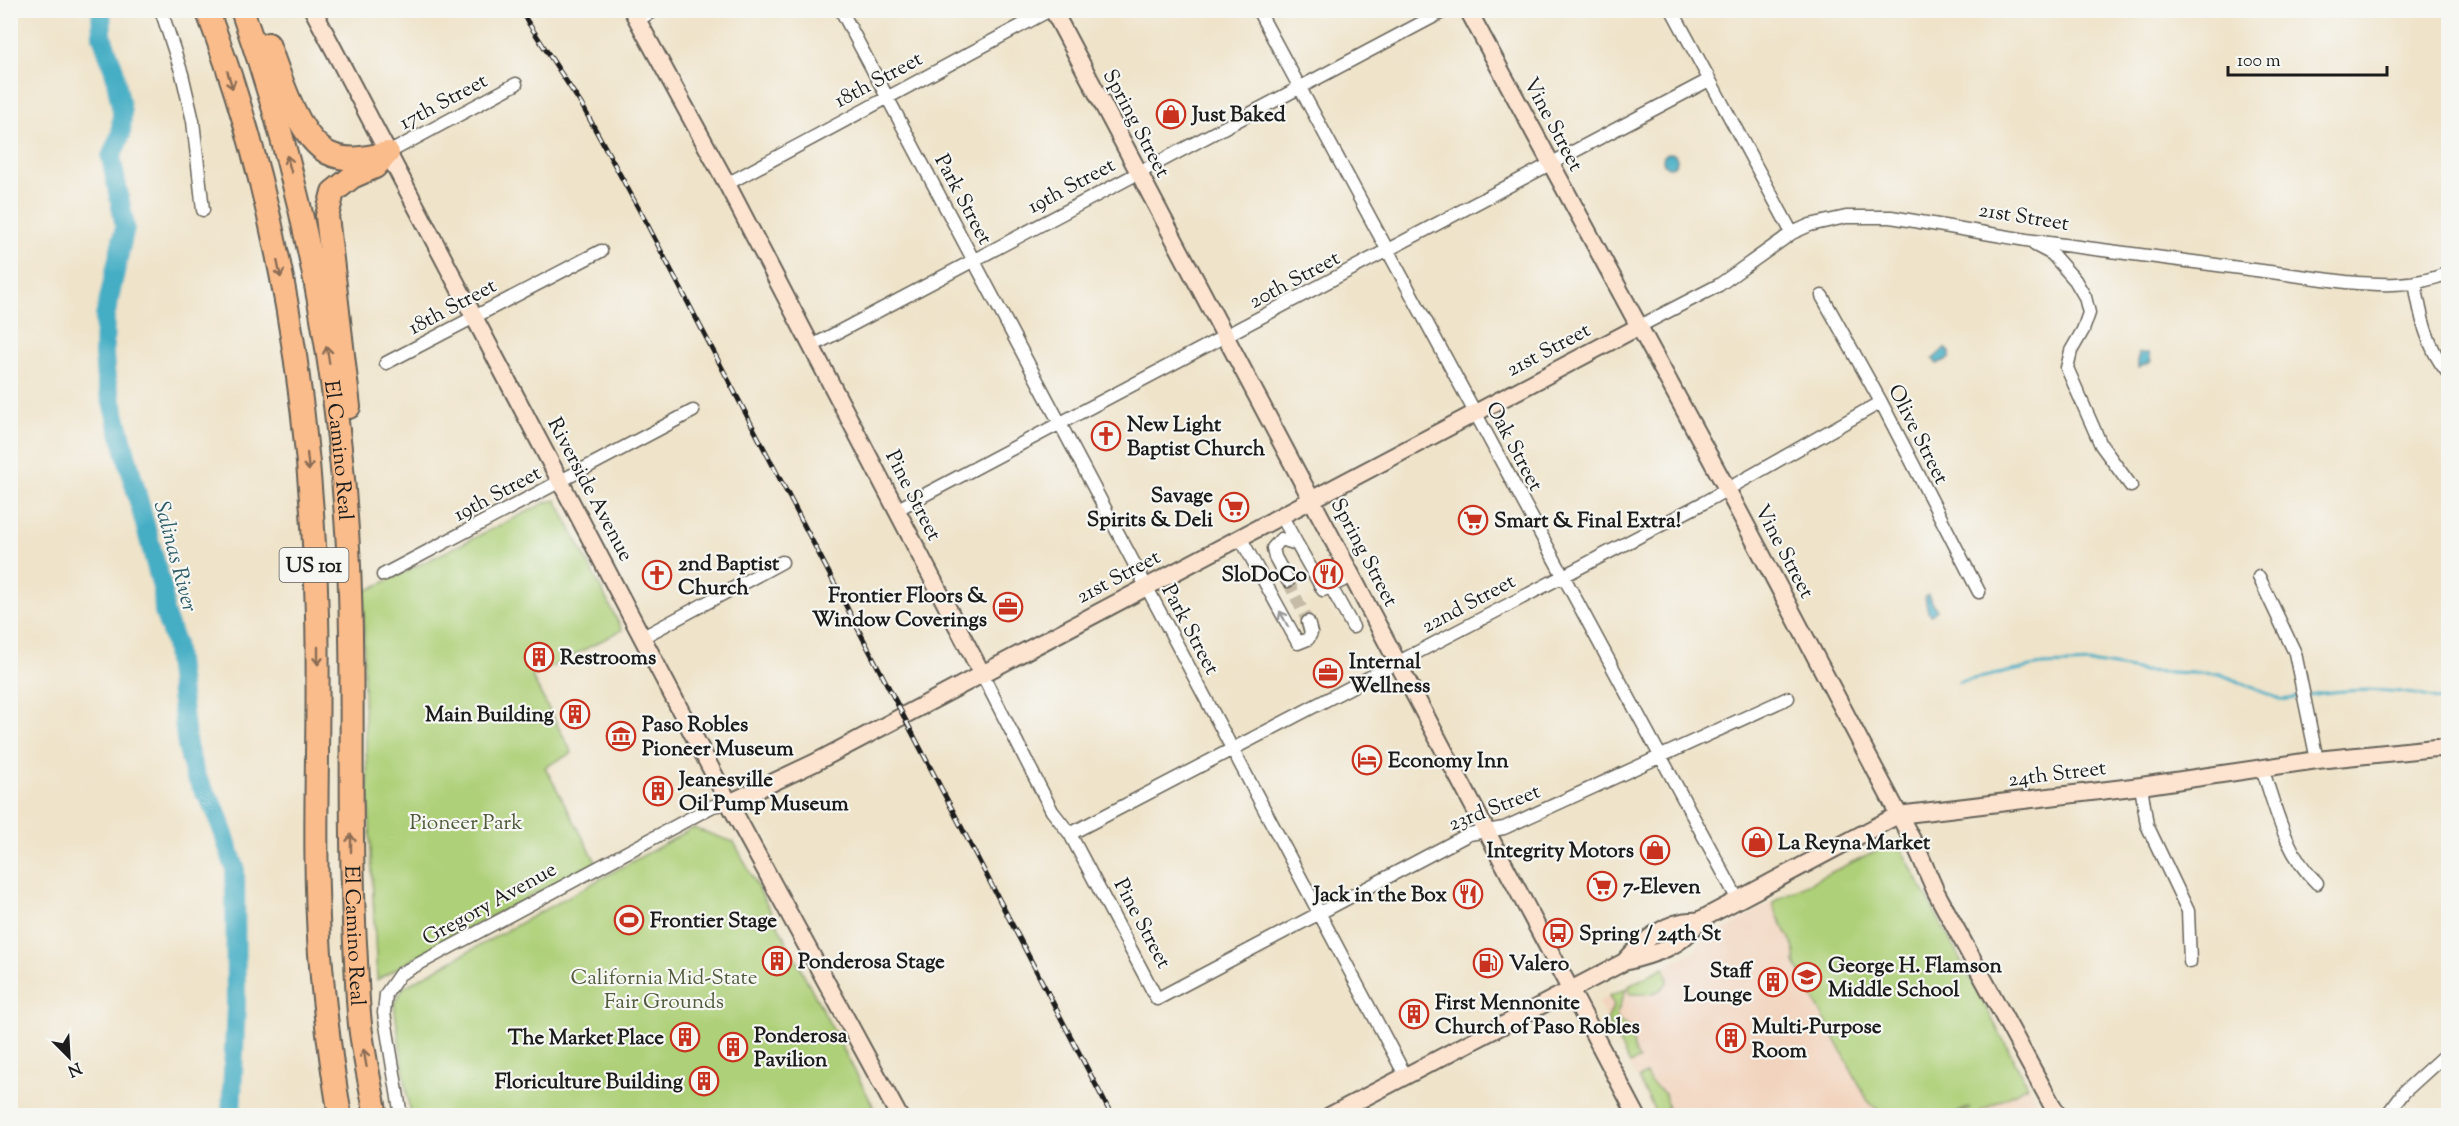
<svg xmlns="http://www.w3.org/2000/svg" width="2459" height="1126" viewBox="0 0 2459 1126" font-family="'Sorts Mill Goudy',serif">
<rect width="100%" height="100%" fill="#f6f6f2"/>
<filter id="ink" filterUnits="userSpaceOnUse"><feTurbulence type="fractalNoise" baseFrequency=".0167" numOctaves="2"/><feDisplacementMap in="SourceGraphic" scale="12" xChannelSelector="R" yChannelSelector="G"/><feConvolveMatrix kernelMatrix="1 2 1 2 8 2 1 2 1" color-interpolation-filters="sRGB"/></filter>
<filter id="wash" filterUnits="userSpaceOnUse"><feTurbulence type="fractalNoise" baseFrequency=".008" numOctaves="4" result="noise"/><feDisplacementMap in="SourceGraphic" scale="24" xChannelSelector="R" yChannelSelector="G"/><feGaussianBlur stdDeviation="1.35" result="paint"/><feColorMatrix in="noise" values="0 0 0 0 0 0 0 0 0 0 0 0 0 0 0 0 0 1.4 0 .05"/><feComposite in="paint" operator="in"/></filter>
<g filter="url(#wash)">
<rect width="100%" height="100%" fill="#efe3c9"/>
<path fill="#f2d4be" d="M1889 844 1899 845 2044 1115H1655L1598 1002 1695 951 1699 943 1778 899 1838 867 1850 864Z"/>
<path fill="#aed078" stroke="#65764a" stroke-width="1.5" d="M556 500 622 630 532 677 572 753 545 767 596 862 446 940 377 980 364 703V592L547 502Z
M693 828 734 842 878 1115H410L394 1004 404 987Z
M1889 844 1899 845 2028 1086 1974 1115H1957L1970 1109 1969 1107 1952 1115H1883L1868 1101 1795 963C1799 942 1777 924 1773 903L1778 899C1815 879 1852 863 1889 844Z
M1664 967 1668 979C1664 995 1644 995 1630 994L1629 986Z
M1627 988 1616 1015 1619 1020 1631 1030 1635 1053 1639 1060 1630 1064 1607 1020 1614 1005 1609 996Z
M1646 1074 1650 1082 1665 1094 1669 1115H1657L1638 1078Z"/>
<path fill="#45adc4" stroke="#306470" stroke-width="1.5" d="M1663 160a7 7 0 1 1 14 0a7 7 0 1 1-14 0Z
M105 317C114 336 119 368 102 384 89 366 99 336 105 317Z
M1945 348 1950 352V358L1937 364 1933 359Z
M2138 353H2149L2151 362 2138 368Z
M1928 595 1937 610 1931 615 1928 612 1925 597Z"/>
<g fill="none" stroke-linecap="round" stroke-linejoin="round">
<path stroke="#45adc4" stroke-width="3" d="M1959 682 2041 665 2096 663 2143 671 2220 674 2282 700 2301 697
M2308 695C2352 688 2406 687 2448 703"/>
<path stroke="#45adc4" stroke-width="20" d="M101 10 102 36 114 70 122 112 121 134 111 157 125 227 105 317 104 354 106 380 163 591 164 612 175 643 187 746 195 775 216 811 235 868 236 1006 231 1116"/>
</g>
</g>
<g filter="url(#ink)">
<g fill="none" stroke-linecap="round" stroke-linejoin="round">
<path stroke="#c5bba6" stroke-width="12" stroke-dasharray="12 6" stroke-linecap="butt" d="M1288 581 1308 622"/>
<g stroke="#666259" stroke-width="15">
<path id="street" d="M161 10 182 74 193 121 203 210
M841 10 1405 1075
M1258 10 1738 900
M1672 10 1792 233
M637 20 655 10
M388 153 516 84
M727 184 1050 10
M2035 245 2052 254 2075 280 2085 297 2089 313 2083 330 2071 351 2067 368 2101 445 2131 486
M2415 282C2420 314 2427 348 2448 373
M1822 296 1881 402 1979 592
M1638 327 1719 285 1792 233 1810 225 1846 217H1891L2026 240 2346 282C2380 285 2416 287 2448 273
M812 346 1446 10
M386 363 601 251
M896 510 1709 80
M1281 515 1297 544
M1240 537 1298 643 1308 639 1311 633 1308 622
M383 575 693 411
M2259 577 2295 653 2317 760
M1288 581 1275 557 1273 548 1281 539 1297 544 1323 590 1352 576
M1331 587 1353 627
M643 637 782 562
M982 674 1052 811 1070 834 1157 999 1469 834 1504 828 1788 698
M2262 768C2276 809 2285 853 2317 883
M2141 786 2147 825 2188 911 2190 962
M1070 834 1703 503 1881 402
M401 1116 384 1013 386 994 400 974 713 806 729 803
M2386 1116 2404 1092 2448 1052"/>
</g>
<g stroke="#666259" stroke-width="20">
<path id="secondary" d="M313 10 729 803 899 1116
M632 10 727 184 982 674
M1053 10 1637 1116
M1468 10 1727 489 1918 851 1936 892 2058 1116
M729 803 814 763 1638 327
M1624 962C1643 941 1667 919 1698 921L1898 815 2141 786 2317 760 2435 748 2448 749
M1329 1116 1624 962C1652 955 1683 947 1698 921"/>
</g>
<g stroke="#666259" stroke-width="26">
<g id="highway">
<path d="M207 10C280 202 312 413 317 616 320 729 312 842 320 954 324 1008 331 1062 340 1116"/>
<path id="s1" d="M242 10C305 189 340 377 349 566 355 692 348 817 355 943 357 972 357 1003 361 1033 365 1060 371 1088 376 1116"/>
<path d="M268 44C280 75 297 136 328 153 346 162 365 158 383 154"/>
<path d="M349 407 327 216 333 192 352 177 375 167 388 153"/>
</g>
</g>
<use href="#street" stroke="#fff" stroke-width="12"/>
<use href="#secondary" stroke="#fde4d1" stroke-width="16"/>
<use href="#highway" stroke="#fabc8b" stroke-width="22"/>
<g stroke="#1c1c1c" stroke-width="5">
<path id="rail" d="M520 10 583 107 647 224 1112 1116"/>
</g>
<use href="#rail" stroke="#f6f6f2" stroke-width="3" stroke-dasharray="9" stroke-linecap="butt"/>
</g>
<defs><path id="oneway-shaft" d="M-6 0H5M1.5-3L5.5 0L1.5 3" fill="none" stroke-width="1.6" stroke-linecap="round" stroke-linejoin="round" transform="scale(1.5)"/></defs>
<g stroke="#8b6c54">
<use href="#oneway-shaft" transform="translate(230 80) rotate(73)"/>
<use href="#oneway-shaft" transform="translate(289 164) rotate(-105)"/>
<use href="#oneway-shaft" transform="translate(279 269) rotate(78)"/>
<use href="#oneway-shaft" transform="translate(328 355) rotate(-99)"/>
<use href="#oneway-shaft" transform="translate(308 462) rotate(84)"/>
<use href="#oneway-shaft" transform="translate(318 656) rotate(90)"/>
<use href="#oneway-shaft" transform="translate(351 843) rotate(-90)"/>
<use href="#oneway-shaft" transform="translate(365 1058) rotate(-100)"/>
</g>
<use stroke="#999" href="#oneway-shaft" transform="translate(1284 619) rotate(-118)"/>
</g>
<defs>
<g id="shop-ring" transform="scale(1.5)"><circle r="9.5" fill="#f6f6f2" stroke="#c8321e" stroke-width="1.5"/><path d="M-5-2.5h2.3a2.7 3.5 0 0 1 5.4 0H5L5.5 6h-11ZM-1.5-2.5h3a1.5 2.3 0 0 0-3 0Z" fill="#c8321e"/></g>
<g id="church-ring" transform="scale(1.5)"><circle r="9.5" fill="#f6f6f2" stroke="#c8321e" stroke-width="1.5"/><path d="M-1.2-6h2.4v3.5h3.3v2.4h-3.3V6h-2.4V-.1h-3.3v-2.4h3.3Z" fill="#c8321e"/></g>
<g id="supermarket-ring" transform="scale(1.5)"><circle r="9.5" fill="#f6f6f2" stroke="#c8321e" stroke-width="1.5"/><path d="M-6-5.5h2.5l.6 2H6L4.5 2H-2.5L-4.4-4H-6ZM-1.5 3.2a1.3 1.3 0 1 0 .1 0ZM3 3.2a1.3 1.3 0 1 0 .1 0Z" fill="#c8321e"/></g>
<g id="restaurant-ring" transform="scale(1.5)"><circle r="9.5" fill="#f6f6f2" stroke="#c8321e" stroke-width="1.5"/><path d="M-5-6h1v4h1v-4h1v4h1v-4h1v5L-1.5 .5V6h-2V.5L-5-1ZM5-6V6H3V1.5H1.5Q1.5-4 5-6Z" fill="#c8321e"/></g>
<g id="office-ring" transform="scale(1.5)"><circle r="9.5" fill="#f6f6f2" stroke="#c8321e" stroke-width="1.5"/><path d="M-6-3h4V-5.5h4V-3h4V5H-6ZM-1-4.5V-3h2v-1.5ZM-6 0V1H6V0Z" fill="#c8321e"/></g>
<g id="building-ring" transform="scale(1.5)"><circle r="9.5" fill="#f6f6f2" stroke="#c8321e" stroke-width="1.5"/><path d="M-4-6H4V6H1V3H-1V6H-4ZM-2.5-4.3h1.7v1.8h-1.7ZM.8-4.3h1.7v1.8H.8ZM-2.5-1h1.7V.8h-1.7ZM.8-1h1.7V.8H.8Z" fill="#c8321e"/></g>
<g id="museum-ring" transform="scale(1.5)"><circle r="9.5" fill="#f6f6f2" stroke="#c8321e" stroke-width="1.5"/><path d="M0-6L6-3V-2H-6V-3ZM-5-1h2V3h-2ZM-1-1h2V3h-2ZM3-1h2V3H3ZM-6 4H6V6H-6Z" fill="#c8321e"/></g>
<g id="hotel-ring" transform="scale(1.5)"><circle r="9.5" fill="#f6f6f2" stroke="#c8321e" stroke-width="1.5"/><path d="M-6-4.5h1.5V1H6V5H4.5V3h-9V5H-6ZM-4 0a1.8 1.8 0 1 1 3.6 0ZM.5 0V-2.5h3Q6-2.5 6 0Z" fill="#c8321e"/></g>
<g id="stadium-ring" transform="scale(1.5)"><circle r="9.5" fill="#f6f6f2" stroke="#c8321e" stroke-width="1.5"/><path d="M0-5a6.5 5 0 1 0 0 10a6.5 5 0 1 0 0-10ZM-3.5-1.8h7v3.6h-7Z" fill="#c8321e"/></g>
<g id="bus-ring" transform="scale(1.5)"><circle r="9.5" fill="#f6f6f2" stroke="#c8321e" stroke-width="1.5"/><path d="M-5-6H5V4H4V6H2V4H-2V6H-4V4H-5ZM-3.5-4V0h7V-4ZM-3.5 1.2v1.5H-2V1.2ZM2 1.2v1.5H3.5V1.2Z" fill="#c8321e"/></g>
<g id="fuel-ring" transform="scale(1.5)"><circle r="9.5" fill="#f6f6f2" stroke="#c8321e" stroke-width="1.5"/><path d="M-5.5-6h7V0h2V4h1.3V-2.5L3-4.5l.8-.8L6-3V5H2.5V1h-1V6h-7ZM-4.2-4.7v3.2H.2V-4.7Z" fill="#c8321e"/></g>
<g id="school-ring" transform="scale(1.5)"><circle r="9.5" fill="#f6f6f2" stroke="#c8321e" stroke-width="1.5"/><path d="M0-5L7-2L0 1L-7-2ZM-4 1L0 2.5L4 1V4Q0 6-4 4Z" fill="#c8321e"/></g>
</defs>
<g fill-rule="evenodd">
<use href="#shop-ring" x="1171" y="114"/>
<use href="#church-ring" x="1106" y="436"/>
<use href="#supermarket-ring" x="1234" y="507"/>
<use href="#supermarket-ring" x="1473" y="520"/>
<use href="#restaurant-ring" x="1328" y="574"/>
<use href="#church-ring" x="657" y="575"/>
<use href="#office-ring" x="1008" y="607"/>
<use href="#building-ring" x="539" y="657"/>
<use href="#office-ring" x="1328" y="673"/>
<use href="#building-ring" x="575" y="714"/>
<use href="#museum-ring" x="621" y="736"/>
<use href="#hotel-ring" x="1367" y="760"/>
<use href="#building-ring" x="658" y="791"/>
<use href="#shop-ring" x="1757" y="842"/>
<use href="#shop-ring" x="1655" y="850"/>
<use href="#supermarket-ring" x="1602" y="886"/>
<use href="#restaurant-ring" x="1468" y="894"/>
<use href="#stadium-ring" x="629" y="920"/>
<use href="#bus-ring" x="1558" y="933"/>
<use href="#building-ring" x="777" y="961"/>
<use href="#fuel-ring" x="1488" y="963"/>
<use href="#school-ring" x="1807" y="977"/>
<use href="#building-ring" x="1773" y="982"/>
<use href="#building-ring" x="1414" y="1014"/>
<use href="#building-ring" x="685" y="1037"/>
<use href="#building-ring" x="1731" y="1038"/>
<use href="#building-ring" x="733" y="1047"/>
<use href="#building-ring" x="704" y="1081"/>
</g>
<g text-anchor="middle" stroke-width="4.5" stroke-linejoin="round" paint-order="stroke">
<rect fill="#f6f6f2" stroke="#5d5d5c" stroke-width="1.5" x="279.5" y="548" width="69" height="34" rx="4.5"/>
<g font-size="20" font-weight="bold" fill="#1c1c1c">
<text x="314" y="572">US 101</text>
</g>
<g font-size="21" fill="#1c1c1c" stroke="#f6f6f2">
<text transform="translate(878 79) rotate(-28)" y="7">18th Street</text>
<text transform="translate(443 101) rotate(-28)" y="7">17th Street</text>
<text transform="translate(1137 123) rotate(62)" y="7">Spring Street</text>
<text transform="translate(1554 124) rotate(62)" y="7">Vine Street</text>
<text transform="translate(1071 185) rotate(-28)" y="7">19th Street</text>
<text transform="translate(964 199) rotate(62)" y="7">Park Street</text>
<text transform="translate(2024 216) rotate(9)" y="7">21st Street</text>
<text transform="translate(1294 279) rotate(-28)" y="7">20th Street</text>
<text transform="translate(452 306) rotate(-28)" y="7">18th Street</text>
<text transform="translate(1548 349) rotate(-28)" y="7">21st Street</text>
<text transform="translate(1919 434) rotate(63)" y="7">Olive Street</text>
<text transform="translate(1515 446) rotate(62)" y="7">Oak Street</text>
<text dy="7" stroke="none"><textPath href="#s1" startOffset="452">El Camino Real</textPath></text>
<text transform="translate(591 489) rotate(62)" y="7">Riverside Avenue</text>
<text transform="translate(497 493) rotate(-28)" y="7">19th Street</text>
<text transform="translate(914 495) rotate(63)" y="7">Pine Street</text>
<text transform="translate(1785 551) rotate(62)" y="7">Vine Street</text>
<text transform="translate(1365 552) rotate(62)" y="7">Spring Street</text>
<text transform="translate(1118 576) rotate(-28)" y="7">21st Street</text>
<text transform="translate(1468 603) rotate(-28)" y="7">22nd Street</text>
<text transform="translate(1191 629) rotate(62)" y="7">Park Street</text>
<text transform="translate(2057 773) rotate(-7)" y="7">24th Street</text>
<text transform="translate(1494 807) rotate(-21)" y="7">23rd Street</text>
<text transform="translate(489 903) rotate(-29)" y="7">Gregory Avenue</text>
<text transform="translate(1143 923) rotate(62)" y="7">Pine Street</text>
<text dy="7" stroke="none"><textPath href="#s1" startOffset="938">El Camino Real</textPath></text>
</g>
<g font-size="21" font-weight="bold" fill="#1c1c1c" stroke="#f6f6f2" text-anchor="start">
<text x="1192" y="121">Just Baked</text>
<text x="1127" y="431">New Light<tspan x="1127" dy="24">Baptist Church</tspan></text>
<text x="1213" y="502" text-anchor="end">Savage<tspan x="1213" dy="24">Spirits &amp; Deli</tspan></text>
<text x="1494" y="527">Smart &amp; Final Extra!</text>
<text x="678" y="570">2nd Baptist<tspan x="678" dy="24">Church</tspan></text>
<text x="1307" y="581" text-anchor="end">SloDoCo</text>
<text x="987" y="602" text-anchor="end">Frontier Floors &amp;<tspan x="987" dy="24">Window Coverings</tspan></text>
<text x="560" y="664">Restrooms</text>
<text x="1349" y="668">Internal<tspan x="1349" dy="24">Wellness</tspan></text>
<text x="554" y="721" text-anchor="end">Main Building</text>
<text x="642" y="731">Paso Robles<tspan x="642" dy="24">Pioneer Museum</tspan></text>
<text x="1388" y="767">Economy Inn</text>
<text x="679" y="786">Jeanesville<tspan x="679" dy="24">Oil Pump Museum</tspan></text>
<text x="1778" y="849">La Reyna Market</text>
<text x="1634" y="857" text-anchor="end">Integrity Motors</text>
<text x="1623" y="893">7-Eleven</text>
<text x="1447" y="901" text-anchor="end">Jack in the Box</text>
<text x="650" y="927">Frontier Stage</text>
<text x="1579" y="940">Spring / 24th St</text>
<text x="798" y="968">Ponderosa Stage</text>
<text x="1509" y="970">Valero</text>
<text x="1828" y="972">George H. Flamson<tspan x="1828" dy="24">Middle School</tspan></text>
<text x="1752" y="977" text-anchor="end">Staff<tspan x="1752" dy="24">Lounge</tspan></text>
<text x="1435" y="1009">First Mennonite<tspan x="1435" dy="24">Church of Paso Robles</tspan></text>
<text x="1752" y="1033">Multi-Purpose<tspan x="1752" dy="24">Room</tspan></text>
<text x="754" y="1042">Ponderosa<tspan x="754" dy="24">Pavilion</tspan></text>
<text x="664" y="1044" text-anchor="end">The Market Place</text>
<text x="683" y="1088" text-anchor="end">Floriculture Building</text>
</g>
<g font-size="21" fill="#4f5b3c" stroke="#f6f6f2">
<text x="466" y="829">Pioneer Park</text>
<text x="664" y="984">California Mid-State<tspan x="664" dy="24">Fair Grounds</tspan></text>
</g>
<g font-size="22" font-style="italic" fill="#2e5d68" stroke="#f6f6f2">
<text transform="translate(177 556) rotate(75)" y="8">Salinas River</text>
</g>
</g>
<rect width="2459" height="1126" fill="none" stroke="#f6f6f2" stroke-width="36"/>
<g transform="translate(69 1057) rotate(156)" stroke="#f6f6f2" stroke-width="4.5" paint-order="stroke">
<path d="M0-4.5L10 22L0 15L-10 22Z" fill="#1c1c1c"/>
<text y="-9" font-size="16" font-weight="bold" text-anchor="middle" fill="#1c1c1c">N</text>
</g>
<path d="M2228 66v9h159v-9" fill="none" stroke="#1c1c1c" stroke-width="3"/>
<text x="2237" y="66" font-size="18" fill="#1c1c1c" stroke="#f6f6f2" stroke-width="4.5" paint-order="stroke">100 m</text>
</svg>
